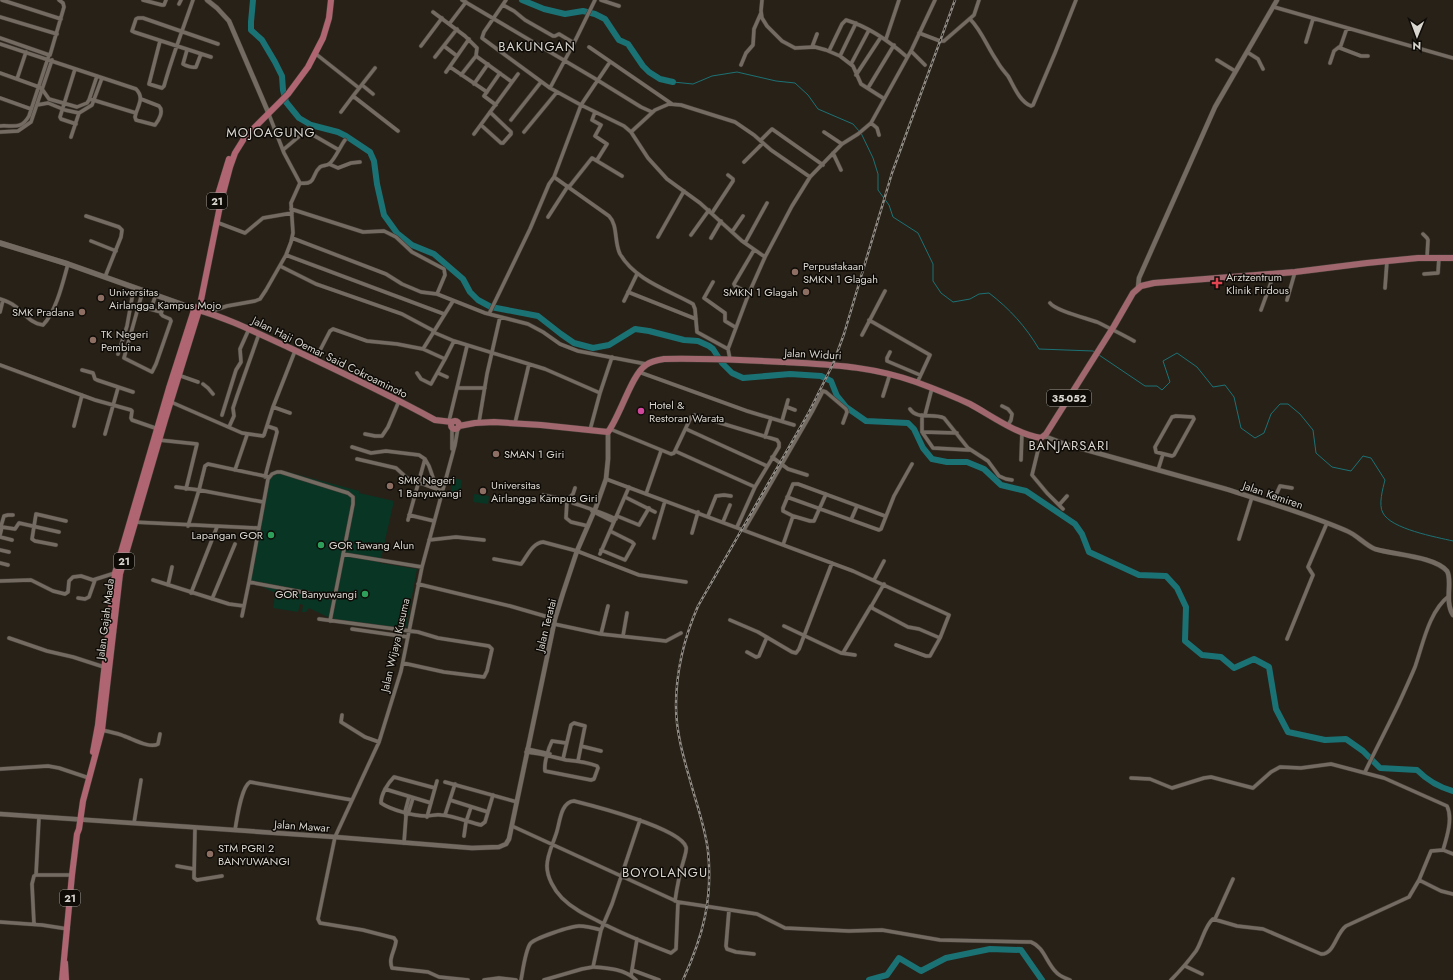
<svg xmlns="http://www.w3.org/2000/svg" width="1453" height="980" viewBox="0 0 1453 980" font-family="Jost,sans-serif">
<rect width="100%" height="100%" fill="#282118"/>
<path fill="#093524" d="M276 470H281L359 491V493L394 501 380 563 417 569 406 629 332 619 309 608 306 612H302L303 605 300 604 298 612 273 608 275 596 286 598 250 581 270 478 272 472Z
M453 478 462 480 459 499 450 498Z
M474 494 489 496 488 504 473 502Z"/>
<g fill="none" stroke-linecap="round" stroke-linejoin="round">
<path stroke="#1b7275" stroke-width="1" d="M673 82 693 84 712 76 737 72 776 81 795 83 808 95 818 109 853 124 859 131
M861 133 873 158 878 174V190L889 205 893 217 918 233 933 264V281L941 293 953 302 970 299 979 294 989 293C1010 309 1026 327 1039 349L1093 351 1095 352
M1099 355 1145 386H1157L1162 390 1170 382 1163 361 1177 353 1197 367 1213 387 1225 385 1234 397 1241 428 1255 438 1264 433 1271 414 1280 404H1288L1300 414 1313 430 1316 453 1332 467 1351 471 1363 456 1371 458 1385 480C1383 488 1378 505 1383 513 1391 529 1436 537 1453 541"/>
<path stroke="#1b7275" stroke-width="6" d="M253 0 251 22V30L262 40 275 62 282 76 283 90 286 102 299 118 311 125 338 132 346 136 370 152 374 161 377 184 384 215 397 233 412 245 434 254 463 279 470 292 478 300 491 307 538 316 561 334 574 343 593 348 609 345 635 329 649 331 684 340 698 341 709 346 713 349 722 363 732 373 743 378 790 374 821 376 831 381 837 396 846 407 866 421 908 423 914 429 923 448 932 459 947 462H967L984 469 1001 485 1026 491 1075 524 1082 534 1089 552 1139 575 1166 576 1177 588 1186 607 1185 641 1202 655 1221 657 1234 668 1254 659 1269 667 1276 709 1288 732 1325 740 1346 739 1363 751 1380 768 1417 770C1428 781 1438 787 1453 791
M522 0 544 9 565 14 583 11 595 14 605 19 619 40 628 44 643 66 649 72 660 79 673 82
M869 980 887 975 899 958 921 971 946 958 990 949 1021 950 1042 980"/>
<g stroke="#413b35" stroke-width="4.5">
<path id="minor" d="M2 0 61 19
M143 0 162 5H164L166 0
M462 0 594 78 641 107 652 112
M506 0 484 32 482 38 550 88 581 105 624 126 631 132 648 158 667 179 700 203 742 241 765 257
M601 0 619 6
M762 0 761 11 762 18 767 26 782 41 795 48 815 47 826 50 840 56 853 66 861 84 883 98
M179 4 181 0
M503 5 514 11 525 20 553 36H555L559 34 574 43
M1274 7 1453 58
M433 12 465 36 477 48 476 56 461 75
M0 17 57 34
M970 19C982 31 987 47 997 61 1000 67 1004 71 1008 76 1014 86 1019 101 1031 106L1033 105 1055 53 1076 0
M450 23 466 2
M1347 28 1340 48 1361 56H1368
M919 33 940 41H944L974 15 979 0
M0 38 49 55
M886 39 899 0
M160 41 149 84 162 88 164 86C172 57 183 29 193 0
M1306 42 1313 19
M0 44 136 89C144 97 139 104 136 113
M421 46 442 18
M444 46 457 56
M589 47 672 104
M812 47 817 34
M187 50 183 64C186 66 193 68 196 67L201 54
M829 51 842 24 846 20C869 27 889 41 907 57
M911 51 925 65
M1247 52 1258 59 1263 69
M316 54 359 88
M476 56 512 82
M840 56 856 23
M211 57 134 32 132 31 136 19 138 18H143L218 44
M435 57 457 29
M1217 60 1235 71
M610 62 581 105 554 177 609 216C618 225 614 242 620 254 635 280 668 290 693 304L695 309 697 332 728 349
M1330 63 1334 51 1339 47
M851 64 869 30
M741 65 746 53 753 45 754 29 761 13
M450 67 487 92
M375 68 353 96 398 131
M75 69 60 117 61 119 76 124
M446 72 469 39
M0 73 39 87 42 89 49 99 77 107 87 103 89 100 97 76
M856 75 881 37
M17 79 26 52
M474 84 488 64
M362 85 373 94
M550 88 575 41 595 0
M868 88 894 45
M0 98 31 109
M90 99 136 113 135 117 136 120 155 125C159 120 164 111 159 106L141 99
M37 105 48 103 65 110 79 113 92 105 102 78
M496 105 484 96 500 73
M341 112 353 96
M595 112 592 120 601 125 595 136 607 144 597 160
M511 120 541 82
M871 123 877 128 879 135
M481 125 501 143H503L511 134V132L490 112
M0 126C13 125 21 130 29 116L49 55H50L64 7 63 3 59 0
M0 132 18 131 31 122 52 60
M524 132 557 92
M631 132 655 110 669 104 681 105 735 122 754 135 771 150 810 177
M824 132 842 144
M474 134 518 74
M313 135 339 150
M71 137 79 113
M761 140 772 129 823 165
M283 150 309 128
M833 153 841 170
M744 162 763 143
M329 164 338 168 351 163 360 162
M300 183C317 185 311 175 320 167 323 165 326 166 329 164 334 161 341 145 345 140
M569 187 592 158 622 176
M291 209 363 232 384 231 396 237 412 252 444 269 445 275 437 294
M712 213 733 181V179L728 175
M86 216 119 227 122 230 121 237 105 277
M548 217 568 186
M216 222 245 233 263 218 292 213
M732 232 743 216
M1423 234 1427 238 1428 240 1427 258
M691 235 709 210
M658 237 684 191
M292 238 386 274 402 284 421 292 437 294 485 313 528 324 543 332 560 344 578 351 646 364
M711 238 721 221
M91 241 116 251
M745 243 767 203
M286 255 444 314
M280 266 316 284 402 314 434 331
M1424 274 1438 273 1439 257
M713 282 704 298 725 313V321L735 327
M1385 288 1387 261
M143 290 124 358 152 372 156 364 171 321 170 319 163 316 161 314 165 298
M628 292 696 319
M749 293 735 286 734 284 754 250
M0 299C4 300 8 302 12 304 22 310 30 324 43 325 56 312 63 282 68 264
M1287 300 1295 272
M624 301 637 274
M1050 303C1056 311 1086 318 1097 322 1109 328 1122 334 1134 341
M139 306 161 312
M151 309 156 294
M1261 310 1274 274
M0 312 3 300
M209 312 227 306 255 301 260 299 266 290 286 255 291 242 293 233 291 203 300 183 284 153 268 112
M489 314 530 229 549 184 554 177
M869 320 930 355 917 383
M433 332 454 341
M862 335 885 291
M423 349 445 359 454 341 545 369 600 393
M890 352 887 358V361L920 375
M118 354 127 326 134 287
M730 359 728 349 749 293 765 257 792 206 810 177 842 144 858 134 871 123 912 49 935 0
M315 360 330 331 333 329 367 341 397 344 423 349 453 301
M0 365 95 400 131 410 132 411 131 418 132 420 158 429
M82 370 93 373 95 379 97 380 133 392
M639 372 747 411 794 425
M417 373 421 379 431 384 445 359
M438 373 447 377
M178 375 198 382
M203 384 208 388 213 394
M457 388 467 346
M883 396 890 374
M171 402 242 433 263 436 264 435 273 407 295 351
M1002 406 1008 409 1012 414 1011 420 1008 425
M273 407 290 413
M787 407 795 410
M910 409C917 420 933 413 944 418L968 448 988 461 999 476 1006 479 1012 480
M222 415 236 370 241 362 240 349 249 329
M922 415V432L933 448 969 450
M925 415 932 388
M1176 416 1193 417 1194 419 1174 455 1172 456 1156 452 1155 447 1172 417Z
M449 421 457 388H485
M782 421 788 400
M479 422 487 374 500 317
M515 423 529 364
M74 426 82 395
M229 427 234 416 233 408 237 396 259 334
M452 428V449
M458 428 455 445 422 567 401 671 379 742 335 837 318 919 320 923 363 930 394 938 396 941C395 951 388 958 392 968L428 972 439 977 468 980
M610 429 671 454 674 453 691 417 694 415 777 440 779 443V447L755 487 737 527
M686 429 767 466
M590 430 600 393 612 357
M922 432 957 433
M105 434 118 388
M365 434 375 436H382L388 427 399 401
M765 437 771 418
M1041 438 1032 475 1047 493 1063 509
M159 440 197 444 186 489
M352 447 371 453 386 451 419 455 425 459 408 520
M675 451 755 487
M772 457 788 469 807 475
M357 459 396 468 407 478 442 491
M425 459 429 466 437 489
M1021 460 1022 432
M235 470 247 435
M1158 470 1163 454
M265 477 277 432 276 429 267 426
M606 479 853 571 949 615 940 638 930 656H926L896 645
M176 487 199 490 205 466 208 464 269 477
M575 488 573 494 567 500 566 518 571 522 588 526
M646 494 661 451
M543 495 567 500
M625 497 655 512
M787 497 879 530 881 529 894 496 912 464
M573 503C588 508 601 512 616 519
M1272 504 1280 486 1292 488
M1059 505 1067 496
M592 511 614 522
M409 515 434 521
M617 516 639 525 649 508
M708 516 716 496 724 495 731 496
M793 516 810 521H814L826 494
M851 520 857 506
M133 522 258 528
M723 522 730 505
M1 526 4 516 8 515H13
M188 526 199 490 263 502
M744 530 812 412 823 391 826 392 846 409 847 412 843 423
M692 533 698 512
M0 535 2 527 15 529 19 523 59 532
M0 537 12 540
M654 538 665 501
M1239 539 1252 497
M429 540 456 537 484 540
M56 545 35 541 32 539 36 514 66 521
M783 545 793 516 783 511V508L793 484H798L885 516
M0 550 9 552
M601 550 625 560 634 544 632 542 610 531
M343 554 422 567
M600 554 629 487
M494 559 521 564C527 557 532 543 543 542L577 551 639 575 686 582
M0 563 8 565
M153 580 229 604 244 606
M874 580 884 561
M0 581 31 580 53 591 65 594 68 592 69 581 73 577 81 576 93 580 115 573
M418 584 510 606 555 619
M884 584 872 605V608L908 627 919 629 940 638
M168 585 172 567
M191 593 217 527
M78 598 85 599 89 597 95 580
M212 599 235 544
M242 616 249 582
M319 619 418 632 438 638 489 646 492 649 487 671 484 677 444 672 403 663
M730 620 758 632 792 652 796 653 799 649 832 563
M330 621 353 504V497L348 493 281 472H277L272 474 268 479 249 582 334 598
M554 624 601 634 666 641 681 633
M784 626 841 653 855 655
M352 629 408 637
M601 634 608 606
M623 636 627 613
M9 638 47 651 73 657 104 667
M1287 639 1313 575 1308 567 1327 523
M747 652 756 657 759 656 767 637
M843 653 871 606
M342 715 341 722 365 737 379 742
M102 730C110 732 117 733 124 736 133 739 150 749 158 744L160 734
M581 746 601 751
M527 749 550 754
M526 752C540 753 553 757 566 760 577 761 587 762 597 766L598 768 594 779 591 780 545 771C544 763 548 749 552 741L566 743
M563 759 571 725 574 723 585 726 578 761
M0 769 48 766 59 768 89 778
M1365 772C1376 749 1388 726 1399 703 1404 692 1410 679 1415 667 1423 644 1429 611 1449 596
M1131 778 1150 779 1172 788 1204 778 1211 777 1253 788 1271 772 1280 767 1301 768 1331 764 1384 778 1447 806C1453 818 1447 837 1443 850
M445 782 517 802
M435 788 394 777C388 783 381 794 381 803 391 810 414 816 426 816 431 816 436 814 441 815 455 816 468 822 481 825L485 822 493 795
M385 789 431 803
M450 800 488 812
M408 814 413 798
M445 815 455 784
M427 817 437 781
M134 823 141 780
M512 826 678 902 757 914 785 928 849 931 882 930 940 940 1031 942C1044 947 1046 962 1056 972 1059 976 1065 978 1070 980
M195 828 194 878 197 880 222 876
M235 830C237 819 241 787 250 782L352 800
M464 836 466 822 471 807
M404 843 406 816 405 812 409 797
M177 866 194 869
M36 875 39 817
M1419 880 1441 891 1453 894
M675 901C677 887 680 872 684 859 685 855 687 850 686 847 680 828 594 806 574 801 561 802 560 821 557 831 554 842 547 854 547 866 547 877 554 890 562 898 572 908 584 914 596 920 620 933 645 943 671 953L676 949 678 902
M729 910 726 946 727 949 736 952 754 954
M1215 919 1233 879
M0 922 42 925 68 929
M34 924 32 884 34 876 36 875H72
M1185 966 1202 974
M632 970 659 980
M631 976 637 939
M484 980 499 978 516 980
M521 980C523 970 525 952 530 944 534 938 572 926 579 926 586 926 594 928 601 930
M544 980 582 969 593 967
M636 980C625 969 608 968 593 967L601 930 612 904 640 820
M1171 980C1180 971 1188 962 1196 951 1202 942 1205 925 1213 919L1237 926 1263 929 1321 954C1334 955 1336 933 1346 926L1409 897 1419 880 1431 851 1443 850 1453 854"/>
</g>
<g stroke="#413b35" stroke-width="5.5">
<path id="tertiary" d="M207 0 217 8 229 21 268 112
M1138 288 1139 278 1215 107 1277 0
M1044 436 1065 444 1226 489C1266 502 1308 514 1347 531 1357 535 1365 545 1375 549 1394 555 1434 556 1447 571 1453 580 1444 601 1453 615
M0 814 335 837 472 848 499 847 506 844 509 839 555 619 563 593 577 551 596 507 606 479 608 459V432"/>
</g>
<g stroke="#413b35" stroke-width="6">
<path id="secondary" d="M0 243 68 264 195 309"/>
</g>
<g stroke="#413b35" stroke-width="7">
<path id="primary" d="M195 309C228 318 259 334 290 348 339 371 388 394 435 420L452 422
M451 425a4 4 0 1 1 8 0a4 4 0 1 1-8 0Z
M459 426 475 423 494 422 541 425 608 432C620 416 632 374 646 365 651 361 657 360 664 359 704 358 744 360 785 362 833 365 871 366 916 382 935 389 953 396 970 404 992 416 1016 434 1041 438L1046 434 1114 326 1133 293 1141 286 1154 283 1295 272 1367 263 1418 258H1453"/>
</g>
<g stroke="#413b35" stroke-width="7">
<path id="trunk" d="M217 198 229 159
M93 752 98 725 115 573 169 388 195 307
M65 963 66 980
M62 980 72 875 77 834 79 829 83 801 102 730 120 574 165 420 199 310 221 201 230 167 235 153 245 137 288 94 308 67 323 38 329 18 331 0"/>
</g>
<use href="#minor" stroke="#746c62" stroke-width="3.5"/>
<use href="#tertiary" stroke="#746c62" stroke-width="4.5"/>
<use href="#secondary" stroke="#746c62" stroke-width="5.5"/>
<use href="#primary" stroke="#a0686e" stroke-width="6"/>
<use href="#trunk" stroke="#af6672" stroke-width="6"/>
<g stroke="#908b84" stroke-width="2.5">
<path id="rail" d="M683 980C703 936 713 899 708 851 705 826 696 803 690 780 683 756 676 731 676 706 676 670 684 638 698 606L809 412 833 364 844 334 892 173 955 0"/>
</g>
<use href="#rail" stroke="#0e0b07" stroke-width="1" stroke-dasharray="3" stroke-linecap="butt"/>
</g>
<g fill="#8d6e63" stroke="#0e0b07" stroke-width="1.5">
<circle cx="795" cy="272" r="4"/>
<circle cx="806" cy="292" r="4"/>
<circle cx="101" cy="298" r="4"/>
<circle cx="82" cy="312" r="4"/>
<circle cx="93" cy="340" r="4"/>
<circle cx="496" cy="454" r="4"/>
<circle cx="390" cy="486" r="4"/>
<circle cx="483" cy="491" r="4"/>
<circle cx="210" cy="854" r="4"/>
</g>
<path fill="#e0444e" stroke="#0e0b07" stroke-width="1.5" d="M1215 277h4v4h4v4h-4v4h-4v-4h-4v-4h4z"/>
<circle fill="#d1479c" stroke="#0e0b07" stroke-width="1.5" cx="641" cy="411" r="4"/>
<g fill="#2e9e5b" stroke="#0e0b07" stroke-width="1.5">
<circle cx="271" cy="535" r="4"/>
<circle cx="321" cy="545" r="4"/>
<circle cx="365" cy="594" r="4"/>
</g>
<g text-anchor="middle" stroke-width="3" stroke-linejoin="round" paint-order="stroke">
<g fill="#0e0b07" stroke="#9c9893" stroke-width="1">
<rect x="207" y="193" width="20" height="16" rx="3"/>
<rect x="1047" y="390" width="44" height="16" rx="3"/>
<rect x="114" y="553" width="20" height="16" rx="3"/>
<rect x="60" y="890" width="20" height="16" rx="3"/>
</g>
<g font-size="10" font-weight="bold" fill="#d9d5cf">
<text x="217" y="205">21</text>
<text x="1069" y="402">35-052</text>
<text x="124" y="565">21</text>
<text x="70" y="902">21</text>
</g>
<g font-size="11" fill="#d9d5cf" stroke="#0e0b07" text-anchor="start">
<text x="803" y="270">Perpustakaan<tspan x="803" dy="13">SMKN 1 Glagah</tspan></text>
<text x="1226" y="281">Arztzentrum<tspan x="1226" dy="13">Klinik Firdous</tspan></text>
<text x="109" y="296">Universitas<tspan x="109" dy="13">Airlangga Kampus Mojo</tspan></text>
<text x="798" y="296" text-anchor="end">SMKN 1 Glagah</text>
<text x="74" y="316" text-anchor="end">SMK Pradana</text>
<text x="101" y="338">TK Negeri<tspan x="101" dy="13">Pembina</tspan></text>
<text x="649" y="409">Hotel &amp;<tspan x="649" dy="13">Restoran Warata</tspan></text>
<text x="504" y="458">SMAN 1 Giri</text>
<text x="398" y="484">SMK Negeri<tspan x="398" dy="13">1 Banyuwangi</tspan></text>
<text x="491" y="489">Universitas<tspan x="491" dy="13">Airlangga Kampus Giri</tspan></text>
<text x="263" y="539" text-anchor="end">Lapangan GOR</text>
<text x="329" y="549">GOR Tawang Alun</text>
<text x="357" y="598" text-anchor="end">GOR Banyuwangi</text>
<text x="218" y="852">STM PGRI 2<tspan x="218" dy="13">BANYUWANGI</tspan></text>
</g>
<g font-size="11" fill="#d9d5cf" stroke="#0e0b07">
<text transform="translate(813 354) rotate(3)" y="4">Jalan Widuri</text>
<text transform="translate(330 357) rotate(26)" y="4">Jalan Haji Oemar Said Cokroaminoto</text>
<text transform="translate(1273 495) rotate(19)" y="4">Jalan Kemiren</text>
<text transform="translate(105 619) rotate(-83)" y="4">Jalan Gajah Mada</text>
<text transform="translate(546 625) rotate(-76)" y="4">Jalan Teratai</text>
<text transform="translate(395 645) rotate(-77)" y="4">Jalan Wijaya Kusuma</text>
<text transform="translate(302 826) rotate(4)" y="4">Jalan Mawar</text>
</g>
<g font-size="13" letter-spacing="1" fill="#d9d5cf" stroke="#0e0b07">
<text x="537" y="51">BAKUNGAN</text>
<text x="271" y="137">MOJOAGUNG</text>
<text x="1069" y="450">BANJARSARI</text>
<text x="665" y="877">BOYOLANGU</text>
</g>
</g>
<g transform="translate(1417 36) rotate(181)" stroke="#0e0b07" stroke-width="3" paint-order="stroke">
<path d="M0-3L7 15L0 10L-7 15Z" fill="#d9d5cf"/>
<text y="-6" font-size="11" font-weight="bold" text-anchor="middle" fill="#d9d5cf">N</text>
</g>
</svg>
